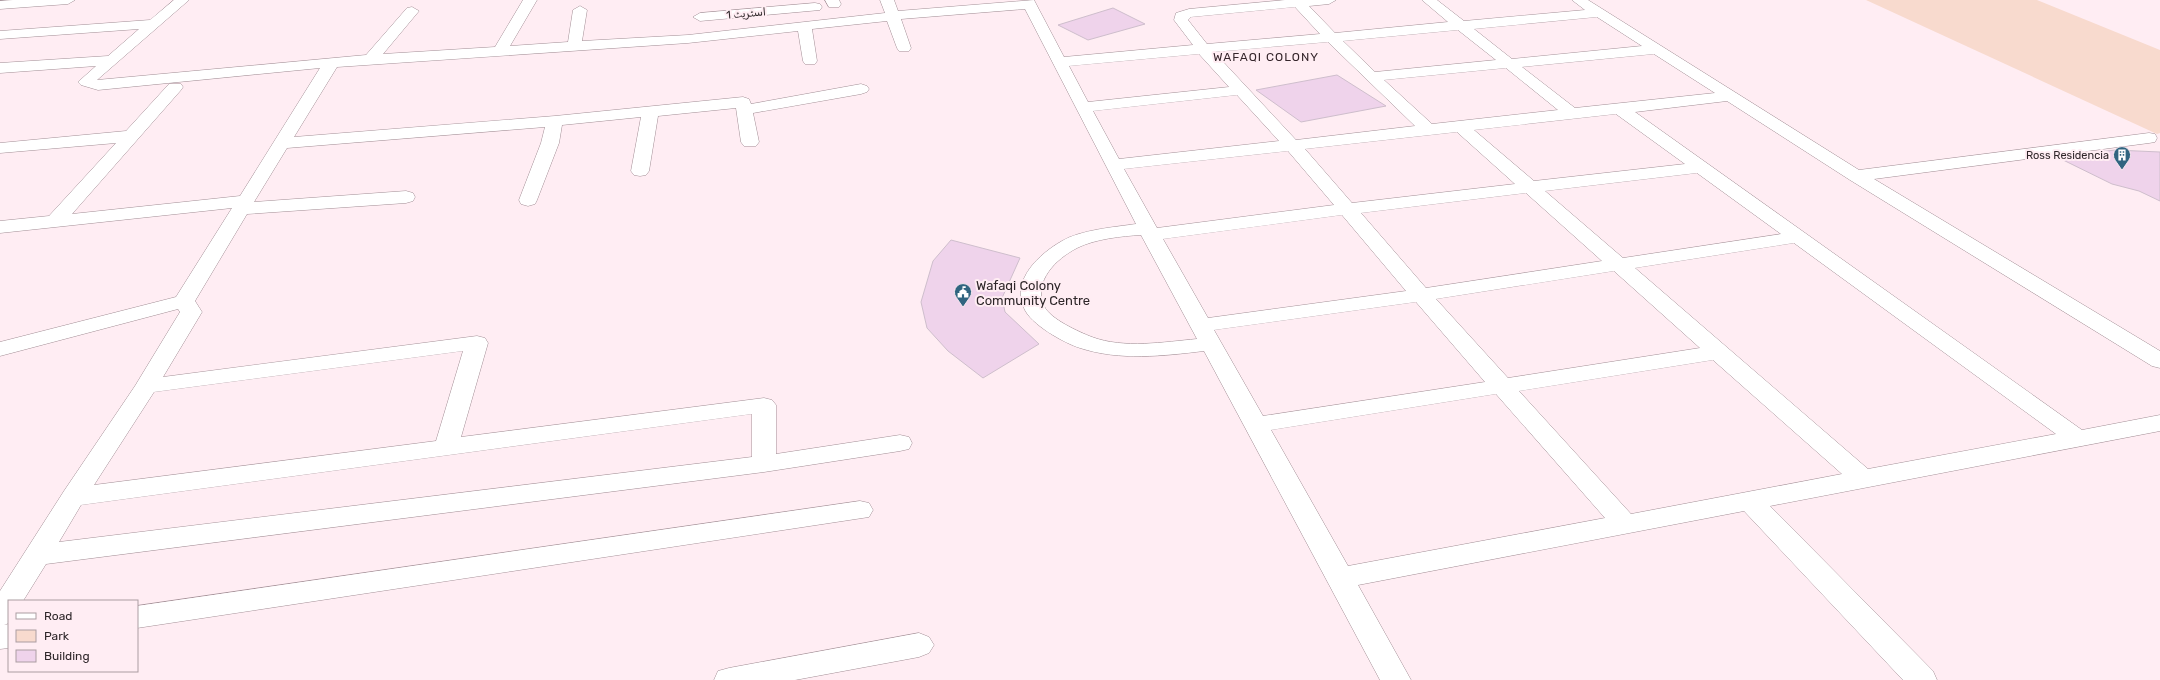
<svg xmlns="http://www.w3.org/2000/svg" width="2160" height="680" viewBox="0 0 2160 680" font-family="Rubik,'Noto Naskh Arabic',sans-serif">
<rect width="100%" height="100%" fill="#ffedf3"/>
<path fill="#f8dace" d="M1866 0H2037L2160 50V133L2157 134Z"/>
<path fill="#efd3eb" stroke="#cebecc" d="M1113 8 1145 24 1088 40 1058 25Z
M1337 75 1386 106 1301 122 1256 90Z
M2115 150 2160 152V201L2139 191 2112 184 2057 157Z
M951 240 1020 258 1002 298 1005 312 1039 344 983 378 948 351 927 328 921 302 933 261Z"/>
<g fill="none" stroke-linecap="round" stroke-linejoin="round">
<g stroke="#a28e95" stroke-width="1">
<path id="minor" d="M13 0H75L68 4 0 9V1Z
M174 0H189L97 80 366 55 407 8 412 7 419 11 383 54 495 47 523 0H537L510 46 568 42 573 10 580 6 587 10 582 41 688 35 885 13 880 0H894L898 11 1034 0 1064 57 1193 45 1174 20 1176 13 1189 9 1285 0H1336L1329 4 1309 6 1335 33 1448 22 1422 0H1437L1464 21 1585 10 1572 0H1588L1859 170 2149 133 2155 134 2157 138 2155 142 2149 143 1874 179 2160 351V368L2152 366 1850 180 1727 101 1635 112 2082 430 2160 415V431L1770 506 1933 671 1937 680H1903L1744 511 1358 585 1411 680H1380L1204 351C1163 356 1120 361 1080 348 1064 343 1030 324 1024 308 1011 280 1039 254 1062 241 1080 230 1115 227 1136 224L1025 9 901 19 911 48 909 51H899L897 48 887 21 812 29 817 61 815 64H805L803 61 798 31 688 43 337 67 294 137 555 116 743 97 749 99 751 104 861 84 867 86 869 89 867 92 861 94 753 113 759 142 756 146H744L741 142 736 108 658 116 649 171 646 175 640 176 634 175 631 171 641 117 562 125 559 143 537 200 535 204 528 206 521 204 519 200 541 143 545 127 287 148 254 202 406 191 413 193 415 197 413 201 406 203 247 214 195 301 202 312 163 377 477 336 485 338 488 343 461 437 764 398 772 400 776 405V454L900 435 909 437 912 443 909 449 900 451 764 472 46 564 23 601H9V623L4 625 9 624V648L0 649V591L64 491 135 386 180 312 178 309 0 356V342L176 297 232 208 0 233V221L49 216 116 143 0 153V143L126 131 169 84H181L183 87 181 90 72 214 240 196 320 68 98 90 81 85 78 82 96 66 0 73V63L108 56 139 29 0 39V31L150 20ZM1295 7 1320 34 1207 44 1188 20 1191 17ZM1597 17 1642 46 1512 59 1474 29ZM1458 30 1496 60 1375 72 1343 41ZM1328 42 1415 126 1296 140 1214 52ZM1199 54 1229 87 1088 102 1069 66ZM1654 54 1715 93 1575 108 1522 67ZM1506 68 1558 110 1432 124 1384 80ZM1237 95 1279 141 1119 159 1093 111ZM1616 114 1685 164 1534 181 1474 130ZM1457 132 1515 184 1352 203 1305 149ZM1288 151 1334 205 1157 228 1124 169ZM1697 173 1781 234 1623 258 1545 191ZM1526 193 1602 261 1426 288 1361 213ZM1342 215 1406 291 1208 318 1163 239ZM1141 235 1197 339C1164 342 1124 349 1092 337 1079 332 1050 319 1044 306 1033 281 1056 259 1077 248 1095 239 1122 236 1141 235ZM1794 243 2056 434 1868 469 1635 268ZM1614 271 1700 348 1508 378 1436 299ZM1416 302 1485 382 1263 416 1214 330ZM463 351 436 441 94 485 154 392ZM1713 360 1842 474 1631 514 1519 391ZM1496 394 1605 518 1348 566 1271 430ZM752 414V457L59 542 81 505Z
M825 0H839L841 4 839 7H829Z
M815 3 820 4 822 7 820 10 700 21 693 17 700 13Z
M860 501 869 503 873 510 869 517 137 628V606Z
M919 633 929 637 934 645 929 653 919 657 795 680H714L718 671 729 668Z"/>
</g>
<use href="#minor" fill="#fff" fill-rule="evenodd"/>
</g>
<defs>
<g id="building-pin" transform="scale(0.9)"><path d="M0 17L-7.5 6A9.5 9.5 0 1 1 7.5 6Z" fill="#306480" stroke="#ffedf3"/><path d="M-4-6H4V6H1V3H-1V6H-4ZM-2.5-4.3h1.7v1.8h-1.7ZM.8-4.3h1.7v1.8H.8ZM-2.5-1h1.7V.8h-1.7ZM.8-1h1.7V.8H.8Z" fill="#fff"/></g>
<g id="civic-pin" transform="scale(0.9)"><path d="M0 17L-7.5 6A9.5 9.5 0 1 1 7.5 6Z" fill="#306480" stroke="#ffedf3"/><path d="M-.6-6.5H3V-4.5H.6V-3L4-1V1h2V6H-6V1h2V-1L-.6-3ZM-1.2 2.5V6h2.4V2.5Z" fill="#fff"/></g>
</defs>
<g fill-rule="evenodd">
<use href="#building-pin" x="2122" y="155"/>
<use href="#civic-pin" x="963" y="292"/>
</g>
<g text-anchor="middle" stroke-width="4" stroke-linejoin="round" paint-order="stroke">
<g font-size="11" fill="#2e2629" stroke="#ffedf3">
<text transform="translate(746 13) rotate(-5)" y="4">اسٹریٹ 1</text>
</g>
<g font-size="11" fill="#2e2629" stroke="#ffedf3" text-anchor="end">
<text x="2109" y="159">Ross Residencia</text>
</g>
<g font-size="12" letter-spacing="1" fill="#35252b" stroke="#ffedf3">
<text x="1266" y="61">WAFAQI COLONY</text>
</g>
<g font-size="13" fill="#2e2629" stroke="#ffedf3" text-anchor="start">
<text x="976" y="290">Wafaqi Colony<tspan x="976" dy="15">Community Centre</tspan></text>
</g>
</g>
<rect x="8" y="600" width="130" height="72" fill="#ffedf3" stroke="#ab9da2"/>
<rect x="16" y="613" width="20" height="6" fill="#ffffff" stroke="#ab9da2"/>
<text x="44" y="620" font-size="12" fill="#2e2629">Road</text>
<rect x="16" y="630" width="20" height="12" fill="#f8dace" stroke="#ab9da2"/>
<text x="44" y="640" font-size="12" fill="#2e2629">Park</text>
<rect x="16" y="650" width="20" height="12" fill="#efd3eb" stroke="#ab9da2"/>
<text x="44" y="660" font-size="12" fill="#2e2629">Building</text>
</svg>
